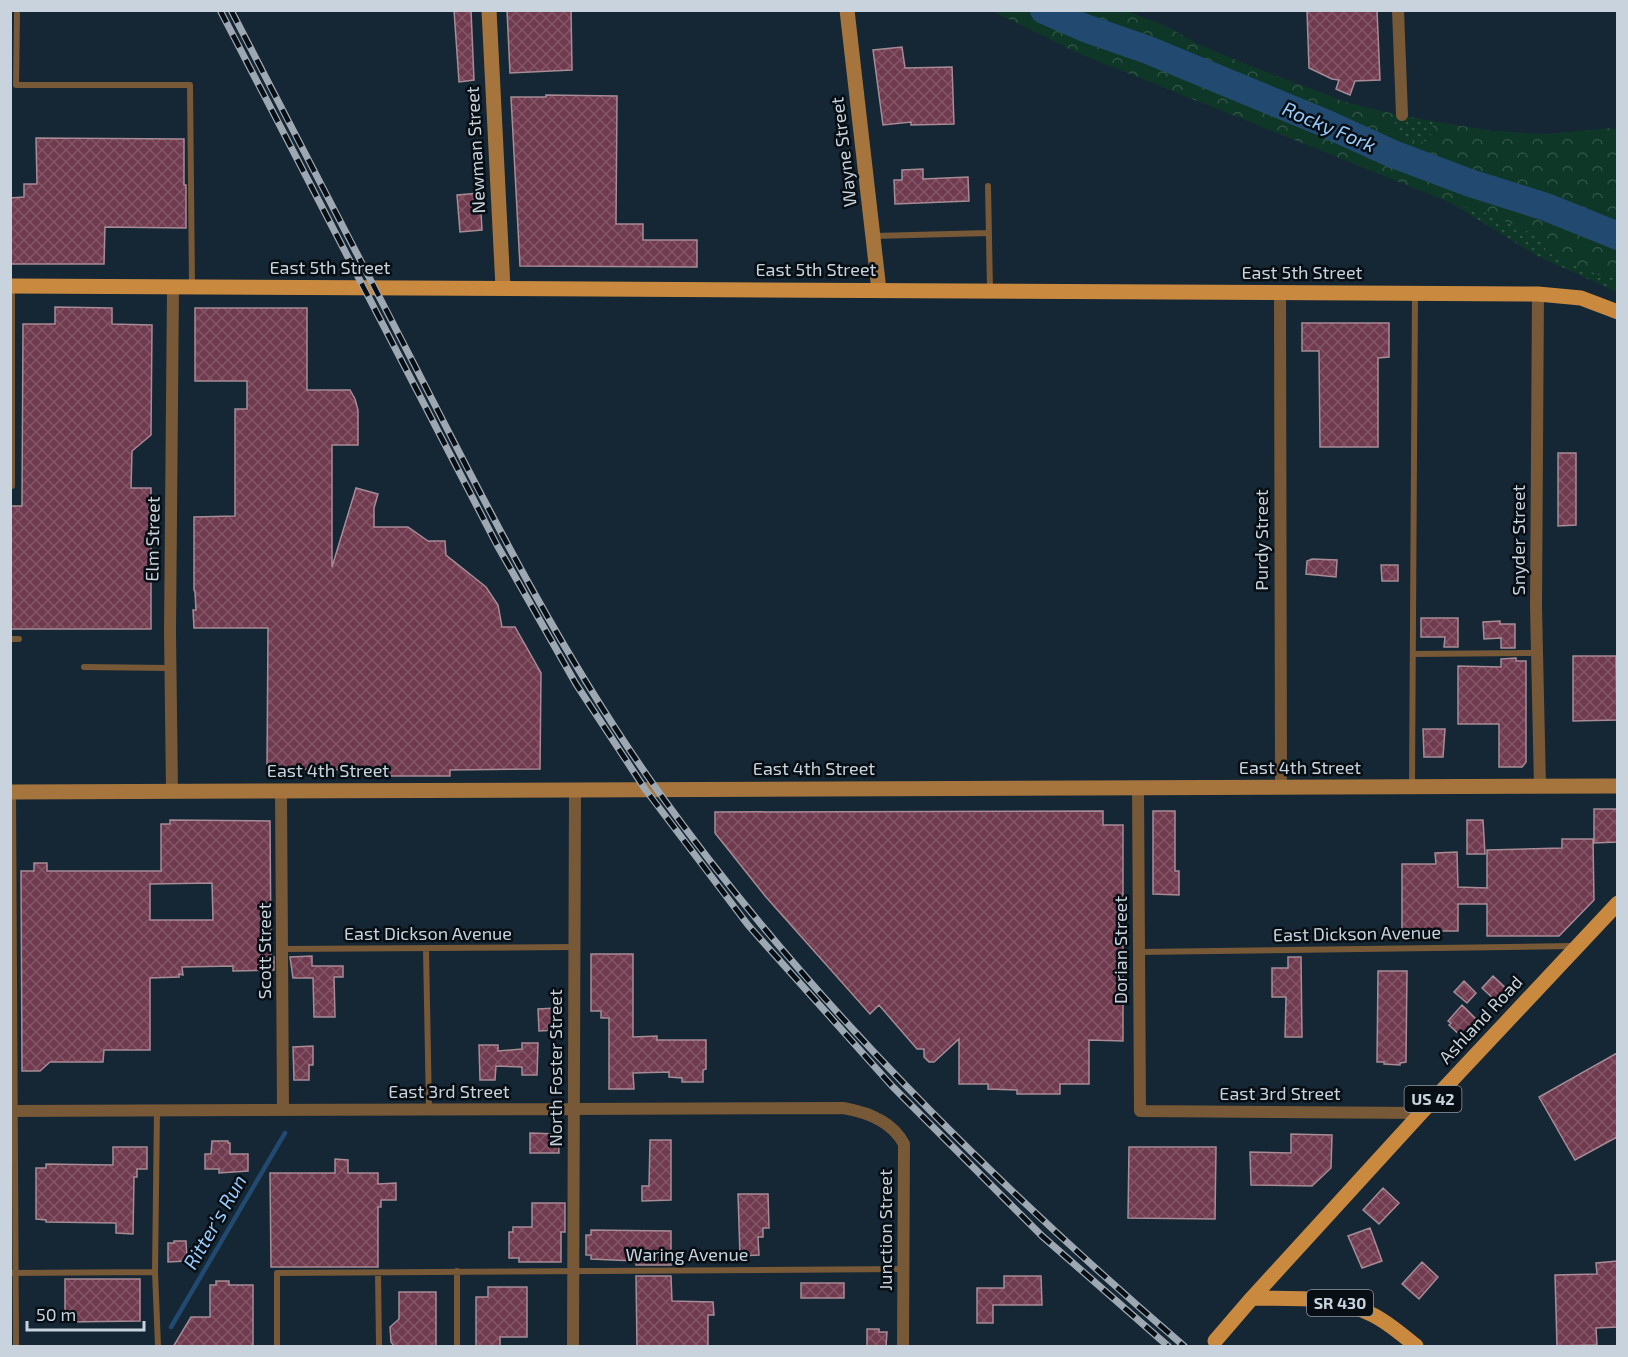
<svg xmlns="http://www.w3.org/2000/svg" width="1628" height="1357" viewBox="0 0 1628 1357" font-family="'Exo 2',sans-serif">
<defs>
<pattern id="grass-dots" width="8" height="8" patternUnits="userSpaceOnUse" patternTransform="scale(1.5)"><rect width="8" height="8" fill="#0e3727"/><path d="M2 2h.1M6 6h.1" fill="none" stroke="#305346" stroke-width="1.8" stroke-linecap="round"/></pattern>
<pattern id="forest-crowns" width="20" height="18" patternUnits="userSpaceOnUse" patternTransform="scale(1.5)"><rect width="20" height="18" fill="#0e3727"/><path d="M2 6a3 3 0 1 1 6 0M12 15a3 3 0 1 1 6 0" fill="none" stroke="#305346"/></pattern>
<pattern id="building-cross-hatch" width="8" height="8" patternUnits="userSpaceOnUse" patternTransform="scale(1.5)"><rect width="8" height="8" fill="#703a4f"/><path d="M0 0l8 8M0 8l8-8" fill="none" stroke="#835668"/></pattern>
</defs>
<rect width="100%" height="100%" fill="#152634"/>
<path fill="url(#grass-dots)" d="M1394 114 1437 122 1433 124 1432 133 1427 141 1418 143 1396 133Z
M1451 203 1484 212 1527 231 1541 240 1546 250 1556 257 1599 275 1617 278V292L1537 256Z"/>
<path fill="url(#forest-crowns)" d="M992 11H1127L1166 26 1200 45 1243 63 1346 102 1394 114 1396 133 1418 143 1427 141 1432 133 1433 124 1437 122 1495 131 1546 134 1611 128 1617 130V278L1599 275 1555 257 1546 250 1541 240 1527 231 1484 212 1451 203 1075 52Z"/>
<g fill="none" stroke-linecap="round" stroke-linejoin="round">
<path stroke="#224a71" stroke-width="4.5" d="M171 1327 285 1133"/>
<path stroke="#224a71" stroke-width="28" d="M1044 10 1085 28 1148 50 1327 124 1393 154 1470 183 1546 207 1618 236"/>
</g>
<path fill="url(#building-cross-hatch)" stroke="#a78c95" stroke-width="1.5" fill-rule="evenodd" d="M454 10H471L474 80 459 82Z
M507 10H571L572 70 510 73Z
M1307 10H1377L1380 80 1355 81 1350 95 1336 89 1339 80 1332 79 1309 68Z
M902 47 905 68 952 67 954 124 911 125V122L883 125 873 50Z
M546 95 617 96 616 224H643V240H697V267L520 266 511 97H546Z
M36 138 184 139V185H186V228L105 227 104 264H10V198L24 197V184H37Z
M923 169V179L968 177 969 201 895 204 894 180H902V170Z
M480 193 482 230 460 232 457 195Z
M55 307 112 308V324L152 325 151 435 132 451 131 488H151V629H10V506H22L23 324H55Z
M195 308H307V390H350L355 399 358 410V445H332V567L356 488 378 494 374 508V527H408L428 541H445L446 555 486 587 498 605 502 627H515L541 673 540 769 450 770V776H376V770L267 769 268 628H194L193 610H196L195 592 194 590V517L235 516V409H247V381H195Z
M1302 323H1389V357L1378 358V447H1320L1319 351H1302Z
M1558 453H1576V525L1558 526Z
M1312 559 1337 560 1336 577 1306 574 1307 561Z
M1381 565H1398V581H1382Z
M1421 618H1458V647H1444L1445 637H1421Z
M1500 621V624H1515V648H1501V638L1484 639 1483 622Z
M1573 656H1616L1617 720 1573 721Z
M1516 658V661H1526V762L1522 767H1499V724H1458V666L1501 667V659Z
M1423 729H1445L1443 757H1424Z
M1594 809H1617V842L1594 843Z
M1103 811V825H1123V1041L1089 1040V1084H1060V1094H1017V1090L988 1089V1084H959V1039L934 1062H929L924 1057V1049H917L879 1005 870 1014 766 897 715 833V812Z
M1153 811H1175V871H1179V895L1153 894Z
M170 820 270 821 271 957H274V970L233 971V966L182 967 183 975 179 974V977L150 978V1050H104L103 1062H50L40 1071H22L21 871H34V863H47V871H161V824H170ZM212 883 213 920H150V884Z
M1467 820H1483L1485 854H1467Z
M1562 839H1593L1594 900 1559 936H1487V904H1458V931H1418V938H1402V864H1436L1435 853 1457 852 1458 887 1487 888V850L1562 848Z
M591 954H633V1037L657 1036V1040H706V1069L703 1070V1082H682V1078L669 1077V1072L633 1073 634 1089H609V1018H601V1011H591Z
M312 956V966H343V977H334L335 1017H314L313 978H293L290 957Z
M1288 957H1301L1302 1037H1285L1286 997H1272V968H1288Z
M1378 971H1407L1406 1062 1400 1063V1065L1384 1064V1062H1377Z
M1493 976 1508 990 1497 1002 1482 988Z
M1464 981 1476 993 1467 1003 1454 992Z
M1462 1005 1478 1021 1463 1038 1449 1025 1451 1023 1448 1021Z
M556 1008 557 1030 539 1031 538 1009Z
M522 1043H538L537 1075H522V1067L496 1066 495 1080H480L479 1045H498V1051L522 1049Z
M313 1046V1065H309V1080H294L293 1047Z
M1617 1053V1137L1575 1160 1539 1097Z
M530 1133 558 1134 559 1153H530Z
M1291 1134 1332 1135 1331 1168 1312 1186 1251 1185 1250 1152 1291 1153Z
M650 1140H671V1200L642 1201V1186H649Z
M212 1141H228V1143H230V1154H248V1171L219 1173V1169H205V1154H211Z
M113 1147H147V1169H137V1177H134L133 1234 116 1233V1223L46 1222V1220L36 1219V1168H46V1164L113 1165Z
M1129 1147H1216L1215 1219 1128 1218Z
M335 1159 348 1160V1173H378V1184L396 1183V1200H381V1207H378V1267H271L270 1173H335Z
M1383 1188 1399 1203 1379 1224 1363 1210Z
M738 1194H768L769 1228H763V1237H758L759 1255 740 1256Z
M532 1203H565V1232H561V1262H519V1258H509V1232H513V1227H532Z
M1370 1228 1382 1261 1362 1268 1348 1236Z
M591 1230 671 1231V1265H636V1261L591 1259V1255H586V1235H591Z
M174 1241H186L187 1261 168 1262V1243H174Z
M1617 1261V1327L1596 1328 1597 1345 1557 1346 1555 1275 1597 1274 1596 1263Z
M1422 1262 1438 1277 1419 1299 1402 1284Z
M636 1276H671L672 1301 713 1302 714 1315H708V1347H637Z
M1004 1276H1041L1042 1305H993V1323H977V1288H1004Z
M65 1279H140V1321L65 1322Z
M216 1281H229V1285H253V1347H173L191 1317H210V1285H216Z
M801 1283H844V1298H801Z
M488 1287H527V1337H500V1347H476V1297H488Z
M399 1292H436V1347H395L391 1342 390 1327 399 1319Z
M867 1329H879V1332H887L886 1347H867Z"/>
<g fill="none" stroke-linecap="round" stroke-linejoin="round">
<path stroke="#775837" stroke-width="6" d="M17 14 16 85H190L192 286
M988 186 990 290
M874 236 989 233
M10 486H12V287
M10 639H19
M1413 654 1537 653
M84 667 170 668
M1412 785 1415 294
M13 792 16 1346
M283 949 574 947
M426 949 429 1110
M1139 952 1573 946
M157 1111 155 1272 158 1346
M457 1271V1346
M10 1273 155 1272
M378 1273 379 1346
M277 1346V1273L903 1269"/>
<path stroke="#775837" stroke-width="12" d="M1398 10 1402 115
M1280 293 1281 787
M1538 294 1536 607 1540 786
M1138 788 1140 1111 1421 1113
M172 791 170 632 173 287
M281 791 283 1110
M10 1111 843 1108C867 1112 892 1121 904 1144L903 1346
M573 1346 575 790"/>
<path stroke="#a5753d" stroke-width="15" d="M489 10 503 288
M847 10 879 290
M10 792 1618 786"/>
<path stroke="#c98a40" stroke-width="15" d="M10 286 1538 294 1581 298 1618 312
M1252 1298C1291 1299 1334 1295 1371 1314 1388 1322 1402 1335 1416 1346
M1215 1341 1252 1298 1421 1113 1618 903"/>
<g stroke="#9da8b3" stroke-width="7">
<path id="rail" d="M220 10 497 545 576 684 645 789 748 925 892 1086 1042 1236 1168 1346
M231 10C292 129 354 247 415 366 489 511 563 658 658 791 806 998 992 1181 1184 1346"/>
</g>
<use href="#rail" stroke="#070e14" stroke-width="4.5" stroke-dasharray="14" stroke-linecap="butt"/>
</g>
<g text-anchor="middle" stroke-width="5" stroke-linejoin="round" paint-order="stroke">
<g fill="#070e14" stroke="#8f98a1" stroke-width="1.5">
<rect x="1404.5" y="1086" width="57" height="26" rx="4.5"/>
<rect x="1307" y="1290" width="66" height="26" rx="4.5"/>
</g>
<g font-size="16" font-weight="bold" fill="#c9d3dd">
<text x="1433" y="1105">US 42</text>
<text x="1340" y="1309">SR 430</text>
</g>
<g font-size="18" fill="#c9d3dd" stroke="#070e14">
<text transform="translate(476 150) rotate(-93)" y="6">Newman Street</text>
<text transform="translate(844 152) rotate(-97)" y="6">Wayne Street</text>
<text x="330" y="274">East 5th Street</text>
<text x="816" y="276">East 5th Street</text>
<text x="1302" y="279">East 5th Street</text>
<text transform="translate(153 539) rotate(-89)" y="6">Elm Street</text>
<text transform="translate(1262 540) rotate(-90)" y="6">Purdy Street</text>
<text transform="translate(1519 540) rotate(-90)" y="6">Snyder Street</text>
<text x="1300" y="774">East 4th Street</text>
<text x="814" y="775">East 4th Street</text>
<text x="328" y="777">East 4th Street</text>
<text x="428" y="940">East Dickson Avenue</text>
<text transform="translate(1357 934) rotate(-1)" y="6">East Dickson Avenue</text>
<text transform="translate(1121 950) rotate(-90)" y="6">Dorian Street</text>
<text transform="translate(265 951) rotate(-90)" y="6">Scott Street</text>
<text transform="translate(1481 1020) rotate(-47)" y="6">Ashland Road</text>
<text transform="translate(556 1068) rotate(-90)" y="6">North Foster Street</text>
<text x="449" y="1098">East 3rd Street</text>
<text x="1280" y="1100">East 3rd Street</text>
<text transform="translate(886 1230) rotate(-90)" y="6">Junction Street</text>
<text x="687" y="1261">Waring Avenue</text>
</g>
<g font-size="20" font-style="italic" fill="#99cafc" stroke="#070e14">
<text transform="translate(1329 127) rotate(23)" y="7">Rocky Fork</text>
<text transform="translate(215 1222) rotate(-60)" y="7">Ritter's Run</text>
</g>
</g>
<rect width="1628" height="1357" fill="none" stroke="#c9d3dd" stroke-width="24"/>
<path d="M27 1321v9h117v-9" fill="none" stroke="#c9d3dd" stroke-width="3"/>
<text x="36" y="1321" font-size="18" fill="#c9d3dd" stroke="#070e14" stroke-width="4.5" paint-order="stroke">50 m</text>
</svg>
